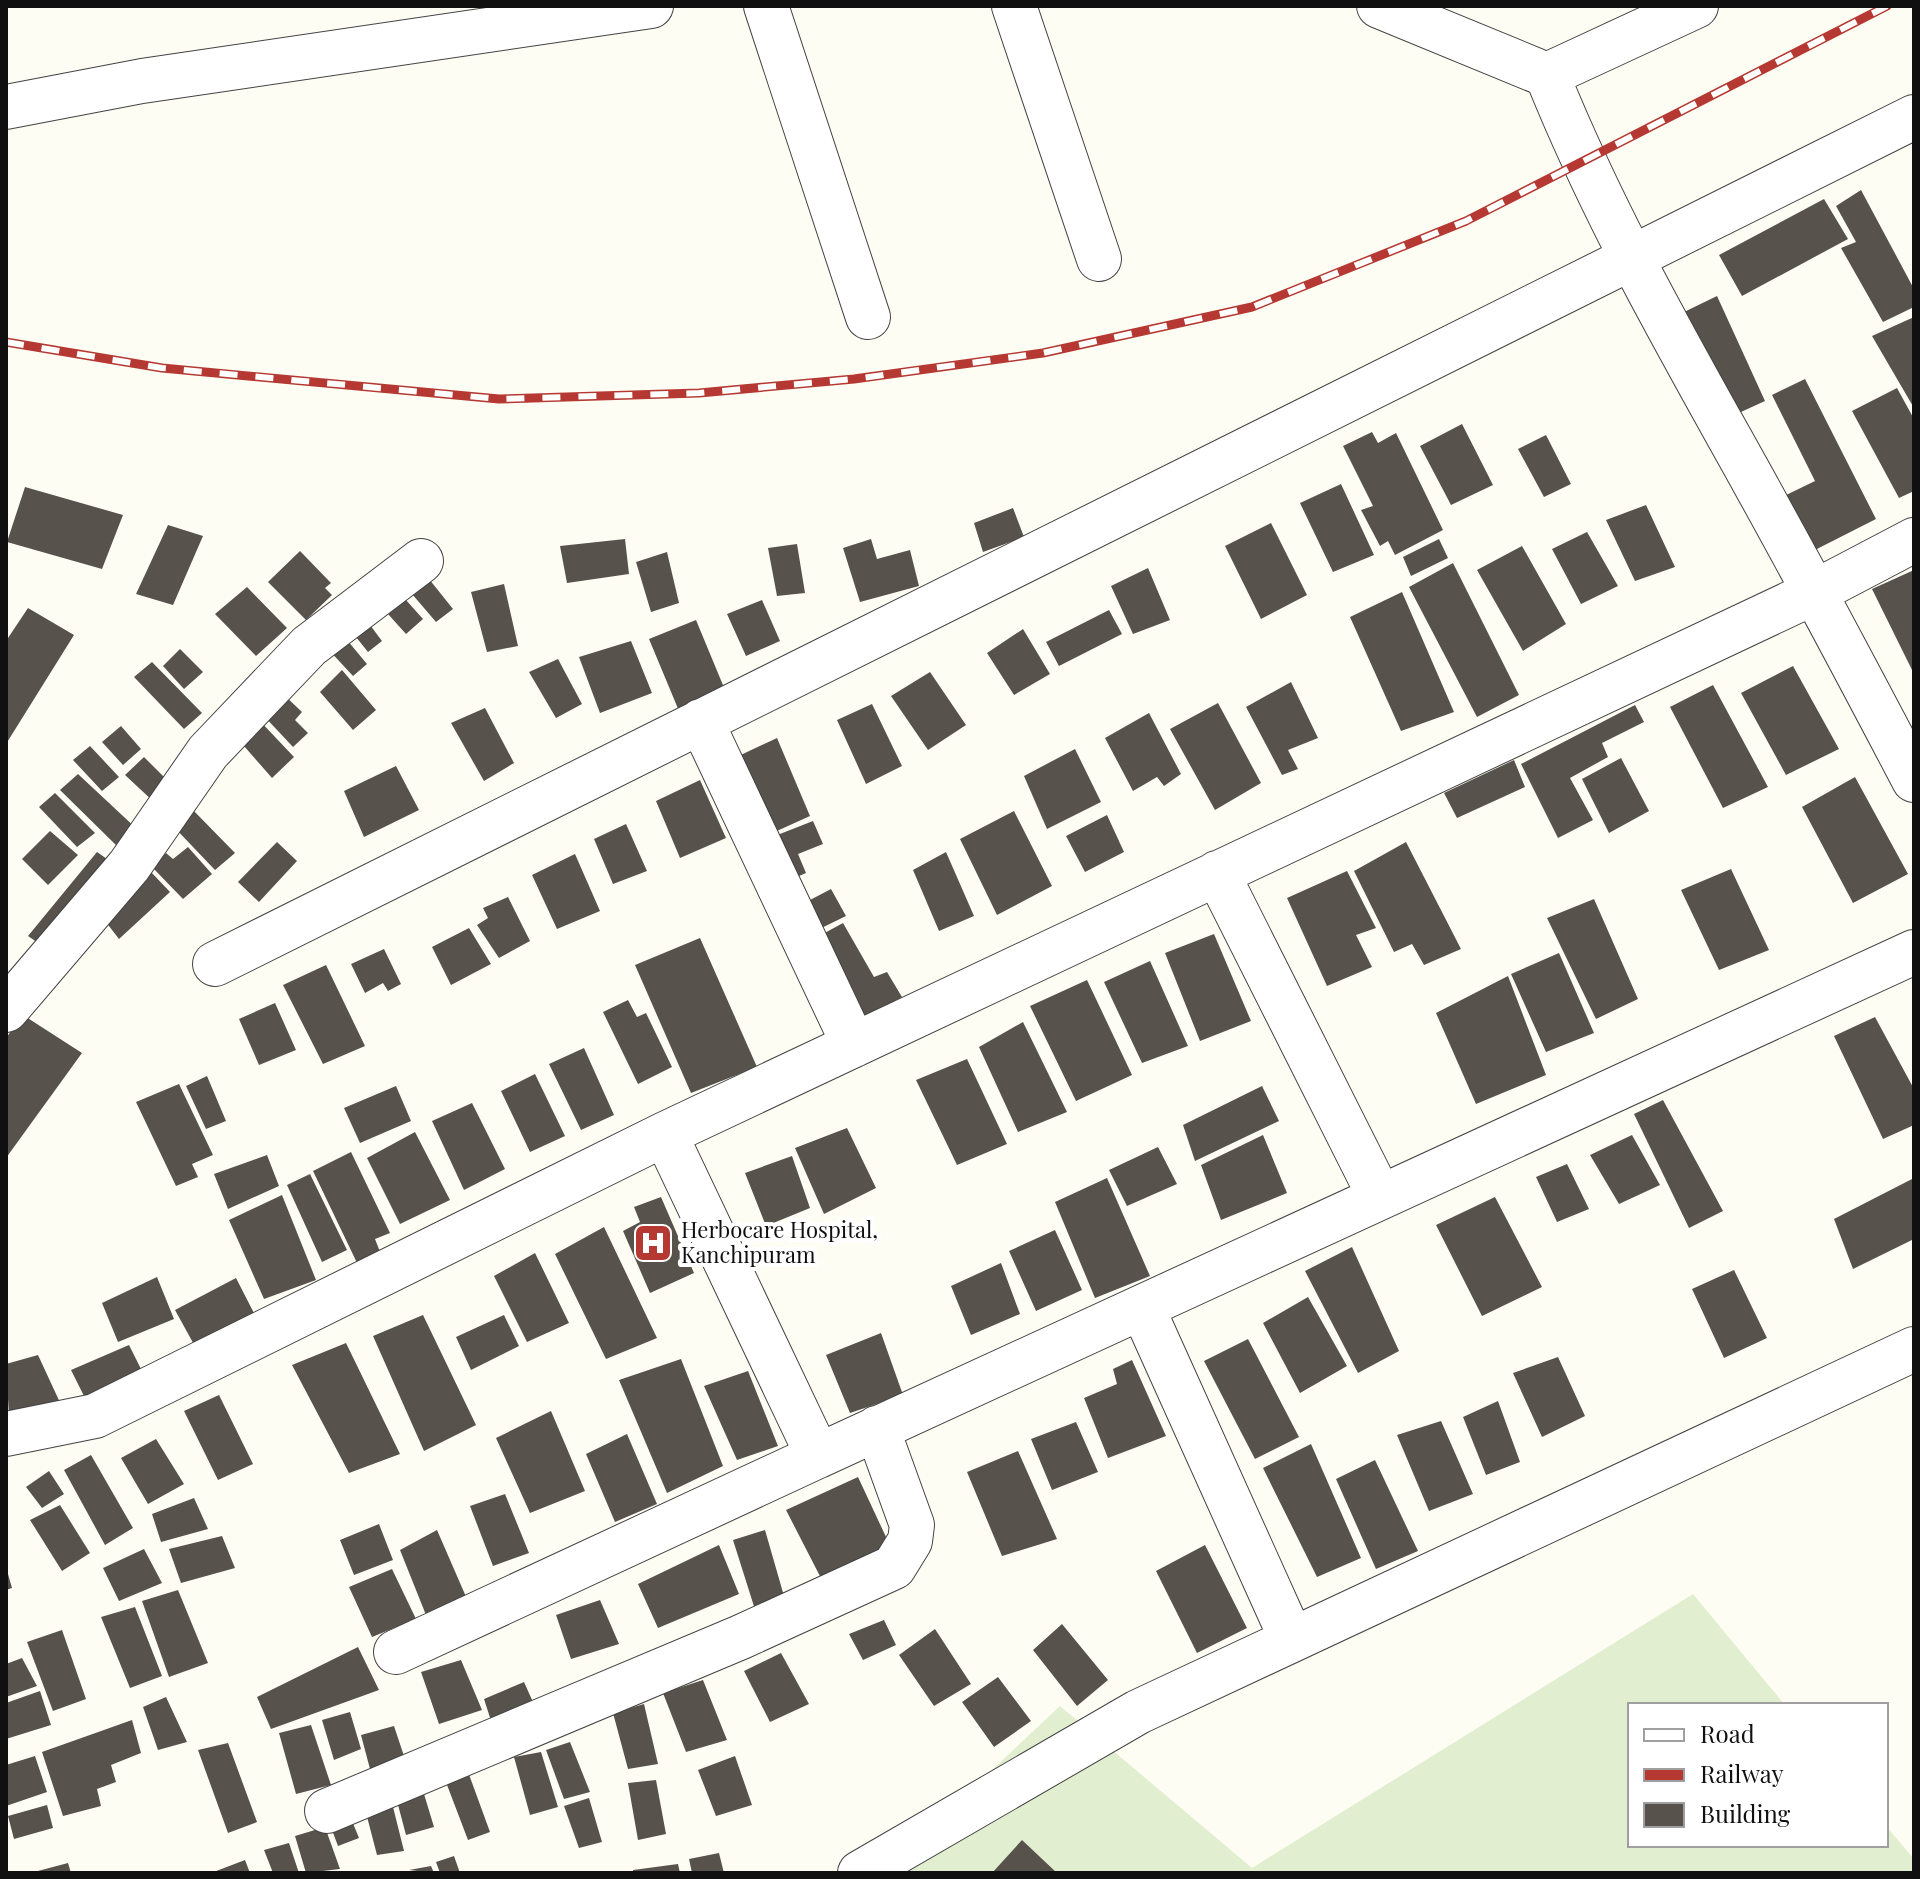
<svg xmlns="http://www.w3.org/2000/svg" width="1920" height="1879" viewBox="0 0 1920 1879" font-family="'Playfair Display',serif">
<rect width="100%" height="100%" fill="#fefdf4"/>
<path fill="#e1efd0" d="M1693 1594 1785 1705H1630V1845H1886V1826L1914 1859V1873H882L1060 1706 1252 1868Z"/>
<path fill="#58524d" d="M1861 190 1914 289V307L1883 322 1841 248 1856 242 1836 206Z
M1824 199 1848 239 1742 296 1719 255Z
M1717 296 1765 401 1730 417 1682 313Z
M1914 317V408L1872 336Z
M1805 379 1876 519 1809 553 1780 498 1815 481 1772 395Z
M1897 388 1914 419V491L1899 498 1852 411Z
M1462 424 1493 485 1451 505 1420 446Z
M1372 432 1378 443 1396 433 1443 530 1395 555 1388 541 1380 546 1361 510 1373 506 1343 446Z
M1546 435 1571 484 1544 497 1518 449Z
M1341 484 1374 555 1333 572 1300 503Z
M25 487 123 515 102 569 7 542Z
M1646 505 1675 567 1635 581 1606 520Z
M1013 508 1024 537 983 552 974 523Z
M1271 523 1307 595 1261 619 1225 546Z
M168 525 203 536 173 605 136 594Z
M1587 532 1618 586 1581 604 1552 549Z
M625 539 629 574 567 583 560 546Z
M871 539 877 559 910 550 919 586 860 602 843 548Z
M1439 539 1448 558 1411 576 1403 557Z
M797 544 805 593 777 596 768 548Z
M1522 546 1566 624 1523 651 1477 570Z
M300 551 331 583 325 588 332 595 306 620 268 582Z
M667 552 679 603 651 612 636 562Z
M1453 563 1519 695 1477 717 1409 587Z
M1148 568 1170 620 1133 634 1111 586Z
M1914 570V674L1872 589Z
M425 574 453 609 436 622 406 587Z
M504 584 518 646 487 652 471 592Z
M247 587 287 628 256 656 215 614Z
M397 590 423 619 406 634 379 604Z
M1402 592 1454 712 1401 731 1350 617Z
M762 600 780 641 746 656 727 614Z
M28 608 74 635 6 744V641Z
M1109 610 1122 634 1059 666 1046 642Z
M696 620 725 690 679 711 649 639Z
M367 621 382 641 368 652 352 632Z
M1023 629 1050 674 1014 695 987 653Z
M342 634 367 664 353 676 327 648Z
M631 641 652 693 600 713 579 657Z
M180 649 203 672 184 689 163 666Z
M558 659 582 704 556 718 529 672Z
M152 662 202 713 184 729 134 677Z
M1793 666 1839 749 1786 775 1741 693Z
M342 670 376 710 353 730 320 692Z
M930 672 966 725 928 750 891 696Z
M1291 682 1318 738 1288 750 1298 769 1282 775 1246 707Z
M1713 685 1768 787 1723 808 1670 707Z
M283 694 302 712 295 720 308 733 293 747 263 715Z
M1218 703 1261 783 1215 810 1170 729Z
M872 704 902 766 866 784 837 720Z
M1635 705 1644 722 1602 743 1608 757 1570 778 1593 820 1558 838 1521 764Z
M485 708 514 763 484 781 451 723Z
M1149 713 1181 774 1164 786 1157 777 1133 791 1105 738Z
M258 719 294 757 272 778 237 738Z
M121 726 141 749 123 765 102 742Z
M777 738 810 816 768 835 711 769Z
M90 746 119 777 102 791 73 760Z
M1075 749 1101 802 1047 829 1024 776Z
M144 757 171 784 154 802 125 775Z
M1621 758 1649 811 1609 833 1582 779Z
M1514 760 1525 787 1457 818 1444 793Z
M396 766 419 810 364 837 344 791Z
M78 774 139 831 120 849 60 790Z
M1855 777 1908 874 1853 903 1802 807Z
M700 780 726 838 680 858 656 801Z
M55 793 95 833 77 847 39 807Z
M192 809 235 853 215 870 173 826Z
M1014 811 1052 886 997 915 960 839Z
M1107 815 1124 852 1085 872 1066 836Z
M813 821 823 844 798 854 806 873 769 889 752 845Z
M626 824 647 871 613 884 594 839Z
M50 831 78 855 48 885 22 859Z
M277 842 297 861 259 902 238 882Z
M1406 842 1461 949 1424 965 1412 944 1394 952 1354 871Z
M188 847 212 874 183 899 152 867 166 853 173 859Z
M97 852 117 866 47 949 28 936Z
M946 852 974 916 939 931 913 870Z
M575 854 600 911 557 929 532 875Z
M1731 869 1769 950 1719 970 1681 890Z
M1347 871 1376 928 1356 935 1372 967 1327 986 1287 898Z
M151 872 170 892 119 939 102 917Z
M831 889 846 916 801 938 789 911Z
M508 897 530 941 499 958 477 925 488 918 483 908Z
M1594 899 1638 999 1596 1019 1547 918Z
M843 923 874 977 887 972 902 997 840 1031 797 948Z
M469 928 491 964 451 985 432 947Z
M1214 934 1251 1021 1200 1041 1165 953Z
M700 938 757 1067 691 1093 635 965Z
M384 949 401 984 388 991 383 983 365 993 351 964Z
M1559 953 1594 1033 1546 1052 1511 974Z
M1150 961 1188 1046 1142 1063 1104 982Z
M326 965 365 1046 323 1064 283 985Z
M1508 976 1546 1075 1476 1104 1436 1013Z
M1087 980 1132 1075 1076 1101 1030 1006Z
M628 1000 637 1017 646 1013 672 1067 638 1084 603 1012Z
M275 1003 296 1050 259 1065 239 1019Z
M23 1015 82 1053 6 1158V1038Z
M1875 1017 1914 1089V1125L1883 1139 1834 1036Z
M1023 1022 1067 1112 1018 1132 979 1047Z
M584 1048 614 1115 581 1130 549 1064Z
M967 1059 1007 1144 957 1165 916 1080Z
M535 1074 565 1136 530 1152 501 1091Z
M207 1076 226 1121 206 1129 186 1086Z
M179 1084 213 1155 192 1164 198 1177 176 1186 136 1102Z
M396 1086 411 1121 360 1143 344 1108Z
M1262 1086 1279 1121 1195 1161 1183 1125Z
M1663 1100 1723 1211 1689 1228 1634 1114Z
M472 1103 505 1169 464 1190 432 1121Z
M847 1128 876 1188 824 1214 795 1148Z
M415 1132 450 1200 400 1224 367 1158Z
M1263 1135 1287 1193 1221 1220 1201 1165Z
M1632 1135 1660 1185 1619 1204 1590 1155Z
M1158 1147 1177 1184 1127 1206 1109 1170Z
M351 1152 390 1233 375 1239 382 1257 358 1265 313 1171Z
M267 1155 279 1186 228 1209 214 1174Z
M792 1156 810 1208 766 1226 745 1173Z
M1567 1164 1589 1209 1557 1222 1536 1177Z
M310 1174 347 1250 322 1262 287 1185Z
M1107 1178 1150 1276 1095 1298 1055 1202Z
M1914 1178V1239L1853 1269 1834 1219Z
M282 1195 316 1280 264 1299 229 1220Z
M661 1197 694 1273 650 1293 623 1231 640 1222 634 1207Z
M1495 1197 1542 1287 1482 1316 1436 1225Z
M604 1227 657 1338 606 1359 555 1254Z
M1055 1230 1082 1290 1036 1311 1009 1251Z
M1352 1247 1399 1351 1358 1373 1305 1271Z
M535 1253 569 1323 527 1342 494 1276Z
M1001 1263 1020 1314 971 1335 951 1286Z
M1734 1270 1767 1338 1724 1358 1692 1289Z
M157 1277 174 1319 118 1342 102 1303Z
M236 1278 257 1319 197 1350 175 1310Z
M1308 1297 1347 1366 1300 1393 1263 1323Z
M423 1315 476 1425 424 1451 373 1336Z
M504 1315 519 1346 471 1370 456 1337Z
M881 1333 903 1395 850 1413 826 1355Z
M1248 1339 1299 1437 1255 1459 1204 1361Z
M346 1343 400 1454 349 1473 292 1365Z
M129 1345 144 1375 87 1402 71 1370Z
M38 1355 63 1409 9 1416 6 1364Z
M1558 1357 1585 1416 1542 1437 1513 1373Z
M681 1359 723 1466 667 1493 619 1380Z
M1132 1360 1166 1436 1108 1458 1084 1398 1117 1384 1113 1369Z
M748 1371 778 1446 737 1460 704 1386Z
M219 1395 253 1464 218 1480 184 1411Z
M1498 1401 1520 1462 1486 1475 1463 1417Z
M551 1411 585 1491 530 1513 496 1438Z
M1441 1421 1473 1494 1429 1511 1397 1435Z
M1076 1422 1098 1472 1052 1490 1031 1439Z
M627 1434 657 1504 615 1522 586 1454Z
M156 1439 184 1484 148 1504 121 1458Z
M1311 1444 1361 1558 1317 1577 1263 1468Z
M1018 1451 1057 1539 1002 1556 967 1472Z
M91 1455 133 1528 105 1545 64 1470Z
M1375 1460 1418 1551 1376 1569 1336 1479Z
M49 1471 64 1494 42 1508 26 1487Z
M858 1477 893 1552 824 1584 786 1510Z
M505 1494 529 1553 493 1566 470 1506Z
M194 1498 208 1529 161 1542 152 1514Z
M60 1505 90 1553 62 1571 30 1520Z
M379 1524 393 1560 354 1575 340 1540Z
M437 1530 467 1599 426 1615 400 1550Z
M765 1530 788 1610 758 1619 733 1540Z
M222 1536 235 1568 181 1583 169 1549Z
M719 1545 739 1594 658 1628 638 1584Z
M1205 1545 1247 1628 1197 1653 1156 1571Z
M144 1549 162 1583 119 1601 103 1568Z
M6 1567 12 1588 6 1590Z
M392 1569 416 1619 372 1637 349 1587Z
M178 1590 208 1663 169 1677 142 1601Z
M600 1600 619 1644 571 1659 556 1615Z
M135 1607 162 1676 130 1688 101 1617Z
M884 1620 896 1645 863 1660 849 1634Z
M1062 1624 1108 1680 1077 1706 1033 1650Z
M935 1629 971 1684 934 1706 899 1655Z
M62 1630 86 1699 53 1711 27 1642Z
M358 1647 379 1690 271 1729 257 1697Z
M781 1653 809 1704 770 1722 744 1671Z
M22 1658 37 1686 6 1697V1664Z
M461 1660 482 1710 439 1724 421 1672Z
M998 1677 1031 1721 994 1747 962 1702Z
M703 1680 727 1740 686 1752 663 1693Z
M524 1682 537 1711 493 1727 484 1699Z
M40 1691 51 1725 6 1739V1703Z
M166 1697 187 1742 158 1750 143 1707Z
M644 1704 658 1764 628 1769 613 1713Z
M350 1712 361 1749 334 1760 322 1720Z
M132 1720 141 1753 111 1765 116 1782 97 1789 101 1806 63 1816 42 1752Z
M311 1725 331 1785 296 1794 279 1733Z
M394 1726 405 1759 370 1769 361 1735Z
M570 1742 590 1792 564 1799 546 1750Z
M228 1743 257 1822 228 1833 198 1750Z
M541 1752 558 1807 530 1815 514 1757Z
M35 1756 47 1792 6 1806V1765Z
M735 1756 752 1805 716 1816 698 1770Z
M467 1769 490 1832 468 1840 444 1777Z
M656 1780 666 1834 638 1840 628 1783Z
M424 1794 434 1827 406 1835 397 1801Z
M589 1798 602 1842 579 1848 564 1806Z
M392 1803 404 1851 377 1855 365 1809Z
M47 1805 53 1828 14 1839 8 1816Z
M350 1816 359 1838 338 1846 329 1822Z
M325 1827 340 1869 306 1873 295 1836Z
M1022 1840 1057 1873H992Z
M289 1843 299 1873H273L264 1850Z
M719 1853 724 1873H692L689 1859Z
M454 1856 460 1873H440L436 1862Z
M245 1860 250 1873H211Z
M68 1863 71 1873H34V1872Z
M678 1864 680 1873H633V1870Z
M431 1866 434 1873 409 1870Z"/>
<g fill="none" stroke-linecap="round" stroke-linejoin="round">
<g stroke="#434343" stroke-width="46">
<path id="minor" d="M766 6 868 317
M1014 6 1099 259
M1379 6 1547 75C1604 217 1679 347 1753 480 1808 579 1861 679 1914 780
M1547 75 1696 6
M6 107 142 81 651 6
M701 721 854 1045
M1217 873 1380 1197
M215 964 1914 117
M6 1010 129 866 208 752 309 646 421 561
M665 1134 818 1456 1914 952
M1142 1307 1292 1640
M6 1434 95 1416 665 1134 1815 592 1914 540
M396 1652 818 1456
M327 1811 741 1637 894 1567 910 1541 912 1525 877 1428
M860 1873 1138 1712 1914 1349"/>
</g>
<use href="#minor" stroke="#fff" stroke-width="44"/>
<g stroke="#b53932" stroke-width="9">
<path id="rail" d="M6 342 162 368 499 399 699 393 854 379 1043 353 1252 307 1466 221 1887 6"/>
</g>
<use href="#rail" stroke="#fff" stroke-width="6" stroke-dasharray="18" stroke-linecap="butt"/>
</g>
<defs>
<g id="hospital-square" transform="scale(2)"><rect x="-9" y="-9" width="18" height="18" rx="4" fill="#b53932" stroke="#fff"/><path d="M-5-5h3v3.5h4V-5h3V5h-3V1.5h-4V5h-3Z" fill="#fff"/></g>
</defs>
<g fill-rule="evenodd">
<use href="#hospital-square" x="653" y="1243"/>
</g>
<g text-anchor="middle" stroke-width="8" stroke-linejoin="round" paint-order="stroke">
<g font-size="22" fill="#101010" stroke="#fff" text-anchor="start">
<text x="681" y="1238">Herbocare Hospital,<tspan x="681" dy="25">Kanchipuram</tspan></text>
</g>
</g>
<rect width="1920" height="1879" fill="none" stroke="#101010" stroke-width="16"/>
<rect x="1628" y="1703" width="260" height="144" fill="#ffffff" stroke="#9f9f9f" stroke-width="2"/>
<rect x="1644" y="1729" width="40" height="12" fill="#ffffff" stroke="#9f9f9f" stroke-width="2"/>
<text x="1700" y="1743" font-size="24" fill="#101010">Road</text>
<rect x="1644" y="1769" width="40" height="12" fill="#b53932" stroke="#9f9f9f" stroke-width="2"/>
<text x="1700" y="1783" font-size="24" fill="#101010">Railway</text>
<rect x="1644" y="1803" width="40" height="24" fill="#58524d" stroke="#9f9f9f" stroke-width="2"/>
<text x="1700" y="1823" font-size="24" fill="#101010">Building</text>
</svg>
